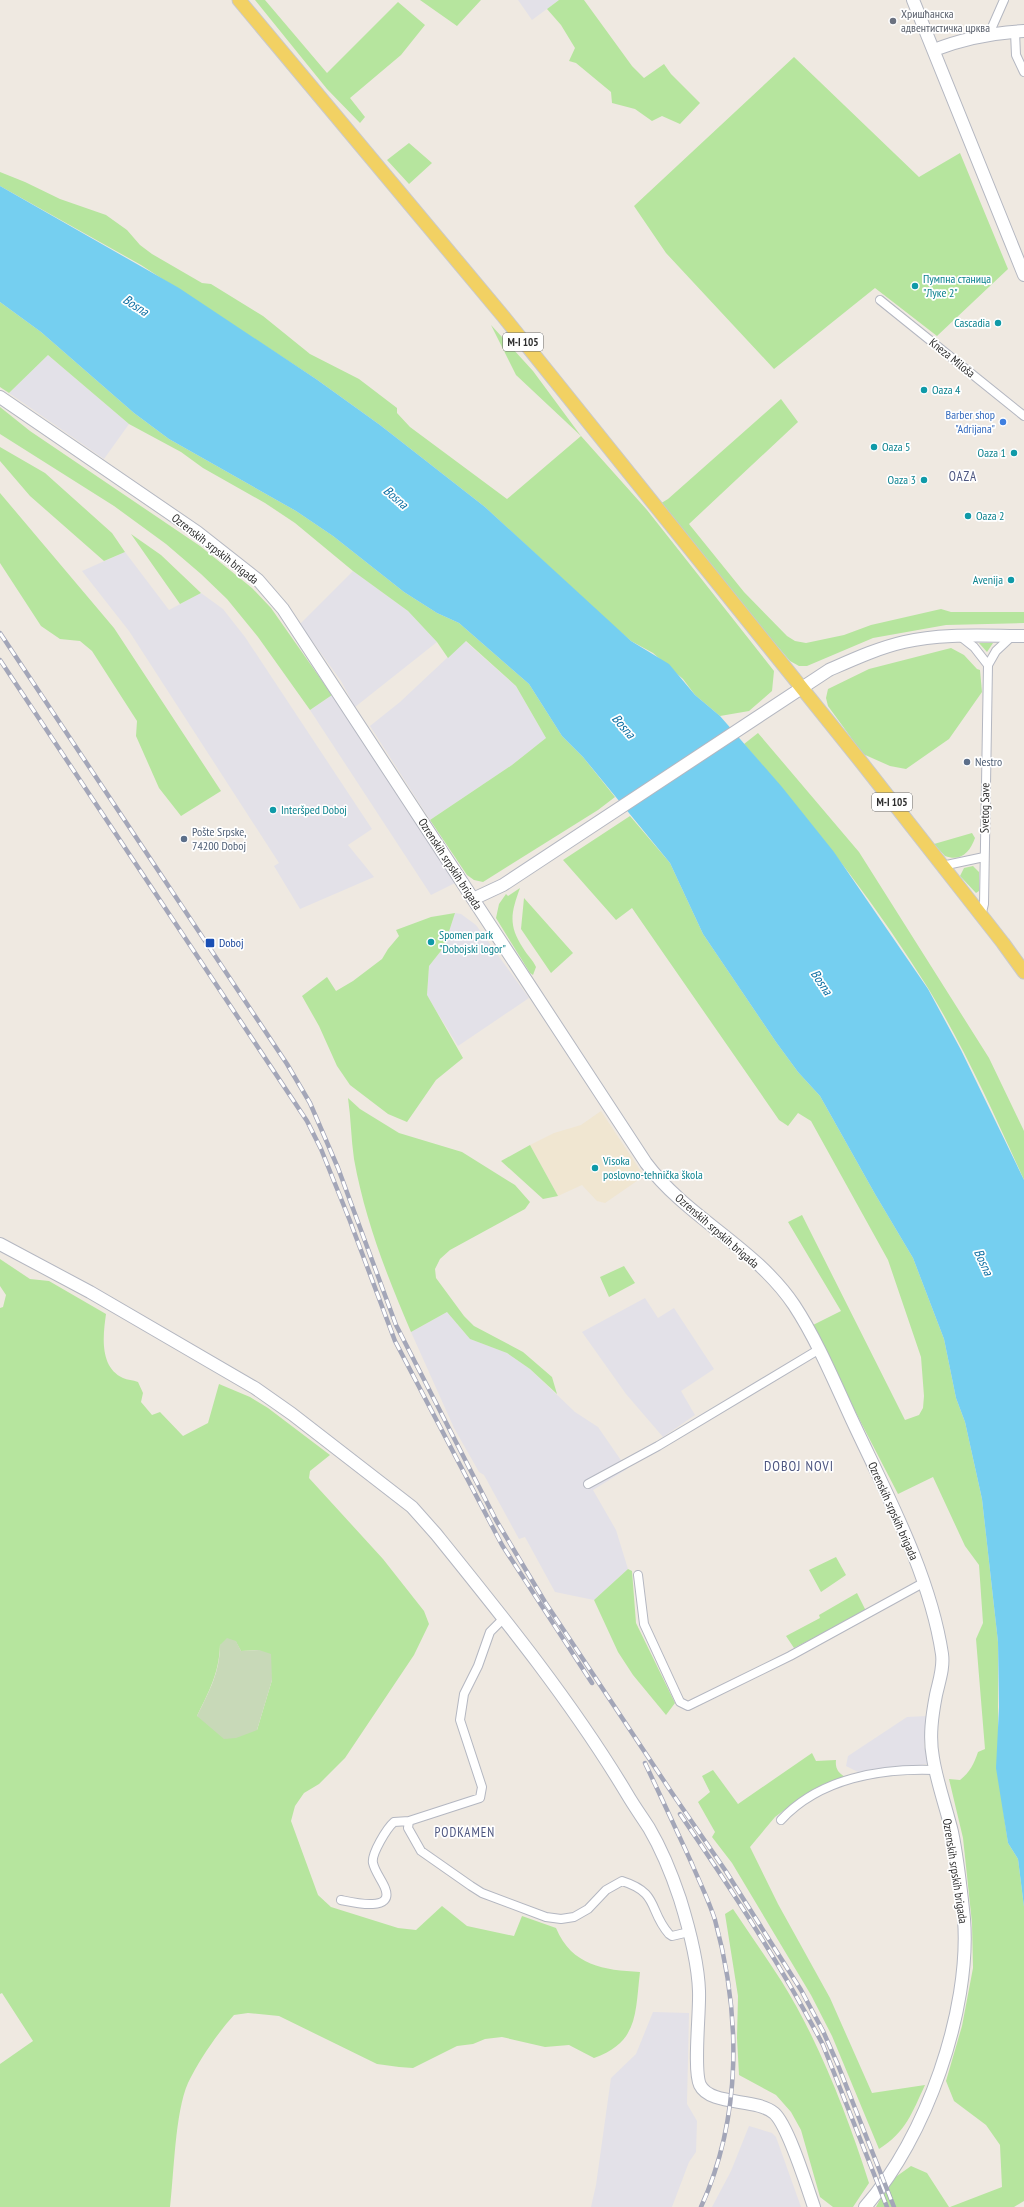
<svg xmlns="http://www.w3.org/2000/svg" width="1024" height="2207" viewBox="0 0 1024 2207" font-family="'PT Sans Narrow',sans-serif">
<rect width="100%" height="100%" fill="#efe9e1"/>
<path fill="#e3e1e8" d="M518 0H559L532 20Z
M48 355 129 424 104 459 9 393Z
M125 552 169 610 201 593 223 609 245 637 372 829 348 845 374 877 300 909 274 866 279 863 129 631 82 571Z
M353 571 408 611 437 642 355 707 341 681 300 624Z
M465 641 516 686 546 738 512 765 430 820 370 726 400 702Z
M332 695 455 883 431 895 310 710Z
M455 913 461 914 476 925 529 998 458 1046 427 996 429 966 444 947Z
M645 1298 658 1318 674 1308 714 1369 681 1391 695 1415 663 1437 626 1394 582 1332Z
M447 1312 470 1339 507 1353 530 1369 575 1412 598 1427 627 1469 593 1490 616 1530 628 1569 594 1600 555 1592 525 1537 519 1539 484 1475 479 1472 454 1428 411 1332Z
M927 1716 924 1745 928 1764 858 1772 846 1766 848 1756 907 1717Z
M653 2012 689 2013 687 2104 697 2121 696 2152 689 2162 672 2207H591L596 2185 611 2078 636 2054Z
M749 2126 772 2133 776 2137 801 2207H712L731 2171Z"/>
<path fill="#f0e6d1" d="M601 1111 644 1176 605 1203 597 1201 582 1185 558 1196 530 1145 554 1133 581 1125Z"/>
<path fill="#b6e59e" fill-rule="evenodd" d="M255 0H265L327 73 398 2 425 25 401 55 350 98 365 117 360 123 327 89Z
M420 0H481L457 26Z
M559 0H584L632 66 644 78 664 64 671 74 700 103 680 124 662 116 652 121 635 109 612 103 611 92 576 63 569 61 575 48 561 25 547 9Z
M794 57 919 177 960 153 1008 269 937 336 875 288 774 369 666 253 634 206Z
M409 143 432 163 409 184 387 160Z
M0 172 25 182 60 199 106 215 127 230 140 245 152 254 202 283 211 284 263 316 310 354 359 379 397 408V413L410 427 507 499 581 436 516 375 491 325 533 371 581 436 647 510 774 671 772 691 749 711 720 716 695 695 683 679 653 653 631 641 610 623 485 507 380 425 316 379 141 265 0 186Z
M0 302 41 332 134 413 169 439 296 511 333 536 404 592 437 613 459 623 529 684 562 736 583 757 615 797 598 810 483 882 474 880 467 875 430 820 512 765 546 738 516 686 466 641 448 658 437 642 408 611 353 571 295 523 265 503 203 468 181 452 129 424 48 355 9 393 0 387Z
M781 399 798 422 689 524 744 592 787 636 795 641 806 643 844 635 871 625 941 609 951 612H1024V623L946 625 873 638 807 666H799L790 661 658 505 668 499Z
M0 407 30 431 200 546 252 588 271 608 332 695 310 710 258 637 227 599 201 574 166 544 114 506 0 434Z
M0 447 45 473 112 533 125 552 104 561 30 496 0 461Z
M0 493 114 628 221 791 181 816 159 788 136 736 137 721 92 651 80 641 60 639 41 626 0 563Z
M131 534 161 555 201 593 180 604Z
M979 643H993L987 652Z
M951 648 964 655 977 669 980 670 982 692 949 739 906 769 890 766 863 754 828 706 826 698 828 689 869 669Z
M758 733 859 852 989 1058 1024 1131V1180C995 1116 965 1049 928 988 874 901 811 821 744 744Z
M630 816 670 863 703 934 776 1042 798 1072 820 1096 875 1194 913 1258 944 1339 956 1398 965 1422 982 1499 998 1642V1742L1004 1816 1008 1843 1018 1859 1024 1907V2201L1014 2207H950L1002 2187 1000 2145 986 2125 954 2101 946 2081 962 2026 973 1968 972 1923 963 1838 949 1779 960 1780C970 1772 974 1764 978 1752L985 1749 976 1639 983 1623 979 1565 965 1546 933 1477 898 1494 811 1326 841 1311 788 1222 802 1215 905 1420 919 1415 923 1408 924 1396 921 1357 888 1260 811 1121 798 1113 788 1126 779 1120 632 908 616 920 563 860Z
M972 833 975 838C970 852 961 862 945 856L934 844Z
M973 866 979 872V891L976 893 960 876 964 868Z
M520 888C511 913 508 925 523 948 527 955 533 960 536 967L533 975 530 973 496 918 499 904 506 894 508 896Z
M524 898 573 953 551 973 521 929Z
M455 913 444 947 429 966 427 995 463 1058 436 1080 407 1122 388 1114 350 1085 337 1066 319 1026 302 996 327 977 336 991 353 981 382 959 388 949 399 936 396 930 431 917Z
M348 1098 360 1109 399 1133 462 1152 515 1185 530 1202 525 1209 450 1250 440 1259 435 1269 436 1278 464 1316 474 1326 523 1352 552 1377 557 1394 530 1369 507 1353 470 1339 447 1312 411 1332C387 1276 365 1220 354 1159 351 1139 351 1118 348 1098Z
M530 1145 558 1196 543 1199 501 1161Z
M0 1259 30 1279 49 1281 106 1314C103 1335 99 1367 123 1378 127 1380 133 1380 138 1382L143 1393 141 1402 152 1415 160 1412 183 1436 208 1423 219 1384 250 1397 268 1408 330 1455 310 1471 309 1478 383 1559 424 1611 429 1624 414 1655 345 1758 319 1784 304 1793 295 1806 291 1821 318 1895 331 1907 398 1928 416 1930 442 1906 467 1926 514 1936 522 1916 556 1928C572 1966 604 1970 640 1972 635 2013 639 2042 594 2058L569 2045 545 2047 502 2037 485 2039 473 2044 457 2046 413 2068 399 2067 377 2064 279 2016 248 2013 234 2015C217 2034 199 2060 188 2083 175 2112 174 2174 170 2207H0V2064L33 2041 2 1993 0 1994V1308L3 1307 6 1295 0 1286ZM236 1642 241 1651 259 1650 272 1680 257 1730 197 1716C209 1691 219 1674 220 1645Z
M624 1266 635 1283 609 1297 600 1277Z
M836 1557 846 1575 821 1592 809 1570Z
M628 1569 632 1571 636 1623 675 1703 666 1715 633 1675 618 1652 594 1600Z
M857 1593 866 1611 794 1648 786 1636 820 1618 819 1615Z
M812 1753 816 1761 836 1760C835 1768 838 1773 845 1777L795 1802 775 1817 750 1847 778 1904 830 1998 872 2093 925 2085C912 2113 906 2132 879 2149L832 2036 811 1995 732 1863 712 1837 715 1832 698 1802 710 1792 702 1776 713 1770 738 1804Z
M733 1909C749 1933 766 1957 782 1982 819 2041 848 2117 869 2183L853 2207H833L820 2197 801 2130 791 2112 776 2095 739 2075 737 2038 738 1996 725 1914Z
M911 2166 927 2173 949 2207H876L890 2181Z"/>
<path fill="#c8d9b8" d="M227 1638 236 1641 241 1651 259 1650 271 1654 272 1680 257 1730 236 1738 224 1739 197 1716C209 1692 220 1672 220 1645Z"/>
<path fill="#75cff0" d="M0 186 179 288 316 379 380 425 485 507 631 641 669 664 695 695 720 716 782 787 834 852 928 989 961 1050 1024 1180V1907L1018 1859 1008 1843 996 1768 999 1707 998 1642 982 1499 965 1422 956 1398 944 1339 913 1258 875 1194 820 1096 798 1072 776 1042 703 934 670 863 583 757 562 736 529 684 459 623 437 613 404 592 333 536 296 511 169 439 134 413 41 332 0 302Z"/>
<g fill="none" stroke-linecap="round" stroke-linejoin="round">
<g stroke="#b4b7c1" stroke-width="10">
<path id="street" d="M1015 32 1016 55 1024 72
M989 34 1004 0
M880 300 1024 416
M960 636 974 647 988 665
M942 866 984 857
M981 916 984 904 988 665 996 651 1012 636
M588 1484 658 1446 818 1350
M638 1575 644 1624 680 1702 688 1706 790 1656 923 1583
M503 1619 490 1632 478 1666 464 1694 460 1720 482 1787 480 1798 409 1821 408 1828 421 1851 471 1886 482 1893 546 1917 561 1919 574 1917 588 1909 606 1890 622 1881C660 1893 648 1910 669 1934L672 1936 689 1932
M781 1820C820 1778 881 1768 935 1770
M341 1900C351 1902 395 1913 385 1888 382 1880 375 1872 373 1863 371 1854 387 1828 394 1822L409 1821"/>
</g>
<g stroke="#b4b7c1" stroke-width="14">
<path id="secondary" d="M913 0 1024 275
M934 50C964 38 992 33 1024 31
M0 397 197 532 258 580 283 609 646 1163C687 1218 755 1247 794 1305 817 1340 834 1381 852 1420 886 1493 930 1574 942 1654 944 1668 939 1681 936 1695 932 1716 929 1737 933 1758 937 1783 946 1807 952 1832 958 1860 961 1891 964 1919 971 2010 926 2138 865 2207
M473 899 503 885 829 670C854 659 878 648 904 642 943 633 985 636 1024 636
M0 1244 90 1292 255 1388 292 1414 412 1507 436 1534C503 1617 572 1702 627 1794 634 1806 642 1817 649 1828 662 1850 672 1875 680 1899 689 1928 698 1961 699 1991 700 2012 693 2070 700 2085 710 2106 757 2098 774 2113 788 2125 807 2187 814 2207"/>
</g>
<g stroke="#c9c9c9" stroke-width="15">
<path id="primary" d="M239 0 503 316 862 763 1003 943 1024 972"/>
</g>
<use href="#street" stroke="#fff" stroke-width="8"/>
<use href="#secondary" stroke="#fff" stroke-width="12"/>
<use href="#primary" stroke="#f2d163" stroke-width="13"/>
<g stroke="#a3a6b8" stroke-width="4.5">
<path id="rail" d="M0 633 287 1064 310 1103 338 1168 396 1325 496 1520 545 1602 672 1793 725 1870 801 1990 823 2031 838 2065 894 2207
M0 660 307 1121 321 1149 350 1221 395 1341 502 1545 592 1683
M645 1763C661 1797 677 1831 692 1864 700 1883 709 1901 715 1920 741 2015 742 2117 701 2207
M680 1814C731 1889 781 1965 823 2045L887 2207"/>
</g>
<use href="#rail" stroke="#fff" stroke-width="3" stroke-dasharray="9" stroke-linecap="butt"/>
</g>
<circle fill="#6b7280" stroke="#fff" stroke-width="1.5" cx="893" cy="21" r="4"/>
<g fill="#0f9aa8" stroke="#fff" stroke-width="1.5">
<circle cx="915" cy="286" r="4"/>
<circle cx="998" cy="323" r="4"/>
<circle cx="924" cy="390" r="4"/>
<circle cx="874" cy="447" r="4"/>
<circle cx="1014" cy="453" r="4"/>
<circle cx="924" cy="480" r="4"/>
<circle cx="968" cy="516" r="4"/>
<circle cx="1011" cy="580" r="4"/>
<circle cx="273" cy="810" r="4"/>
<circle cx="431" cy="942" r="4"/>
<circle cx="595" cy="1168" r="4"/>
</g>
<circle fill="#3f7fe0" stroke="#fff" stroke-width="1.5" cx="1003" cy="422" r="4"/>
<g fill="#5c6f8a" stroke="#fff" stroke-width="1.5">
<circle cx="967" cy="762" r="4"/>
<circle cx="184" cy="839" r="4"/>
</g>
<rect fill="#1a4fb4" stroke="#fff" stroke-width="1.5" x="205" y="938" width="10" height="10" rx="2"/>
<g text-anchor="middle" stroke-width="3.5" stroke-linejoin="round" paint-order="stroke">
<g fill="#fff" stroke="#6d6d6d" stroke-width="1">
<rect x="503" y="333" width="40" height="18" rx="3"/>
<rect x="872" y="793" width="40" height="18" rx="3"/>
</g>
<g font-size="11" font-weight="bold" fill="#2e2e2e">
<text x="523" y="346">M-I 105</text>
<text x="892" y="806">M-I 105</text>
</g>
<g font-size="12" fill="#5b616d" stroke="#fff" text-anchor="start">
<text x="901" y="18">Хришћанска<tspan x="901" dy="14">адвентистичка црква</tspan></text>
</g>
<g font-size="12" fill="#0d838f" stroke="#fff" text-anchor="start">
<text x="923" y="283">Пумпна станица<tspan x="923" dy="14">"Луке 2"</tspan></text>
<text x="990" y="327" text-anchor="end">Cascadia</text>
<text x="932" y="394">Oaza 4</text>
<text x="882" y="451">Oaza 5</text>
<text x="1006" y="457" text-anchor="end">Oaza 1</text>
<text x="916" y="484" text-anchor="end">Oaza 3</text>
<text x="976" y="520">Oaza 2</text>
<text x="1003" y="584" text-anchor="end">Avenija</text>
<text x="281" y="814">Interšped Doboj</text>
<text x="439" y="939">Spomen park<tspan x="439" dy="14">"Dobojski logor"</tspan></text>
<text x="603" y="1165">Visoka<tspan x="603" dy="14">poslovno-tehnička škola</tspan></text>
</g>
<g font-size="12" fill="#2e2e2e" stroke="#fff">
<text transform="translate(952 358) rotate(39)" y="4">Kneza Miloša</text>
<text transform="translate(215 549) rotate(38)" y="4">Ozrenskih srpskih brigada</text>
<text transform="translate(985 808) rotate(-89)" y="4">Svetog Save</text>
<text transform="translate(450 864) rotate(57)" y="4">Ozrenskih srpskih brigada</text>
<text transform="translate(717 1231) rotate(41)" y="4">Ozrenskih srpskih brigada</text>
<text transform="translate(893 1511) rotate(66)" y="4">Ozrenskih srpskih brigada</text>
<text transform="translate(955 1871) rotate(81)" y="4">Ozrenskih srpskih brigada</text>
</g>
<g font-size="12" fill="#366cbe" stroke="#fff" text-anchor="end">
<text x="995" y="419">Barber shop<tspan x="995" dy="14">"Adrijana"</tspan></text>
</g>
<g font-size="12" fill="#4e5e75" stroke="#fff" text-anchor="start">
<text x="975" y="766">Nestro</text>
<text x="192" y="836">Pošte Srpske,<tspan x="192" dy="14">74200 Doboj</tspan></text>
</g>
<g font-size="12" fill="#164399" stroke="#fff" text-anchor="start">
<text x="219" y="947">Doboj</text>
</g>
<g font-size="13" font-style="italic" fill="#0d6fa3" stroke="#fff">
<text transform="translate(136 305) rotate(33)" y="5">Bosna</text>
<text transform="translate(396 497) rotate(41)" y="5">Bosna</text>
<text transform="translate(624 726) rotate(49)" y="5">Bosna</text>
<text transform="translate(822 982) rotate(56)" y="5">Bosna</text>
<text transform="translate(984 1262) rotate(65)" y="5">Bosna</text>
</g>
<g font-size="13" letter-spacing="1" fill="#4d5680" stroke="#fff">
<text x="963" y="481">OAZA</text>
<text x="465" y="1837">PODKAMEN</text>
</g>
<g font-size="14" letter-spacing="1" fill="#4d5680" stroke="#fff">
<text x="799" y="1471">DOBOJ NOVI</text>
</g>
</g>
</svg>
